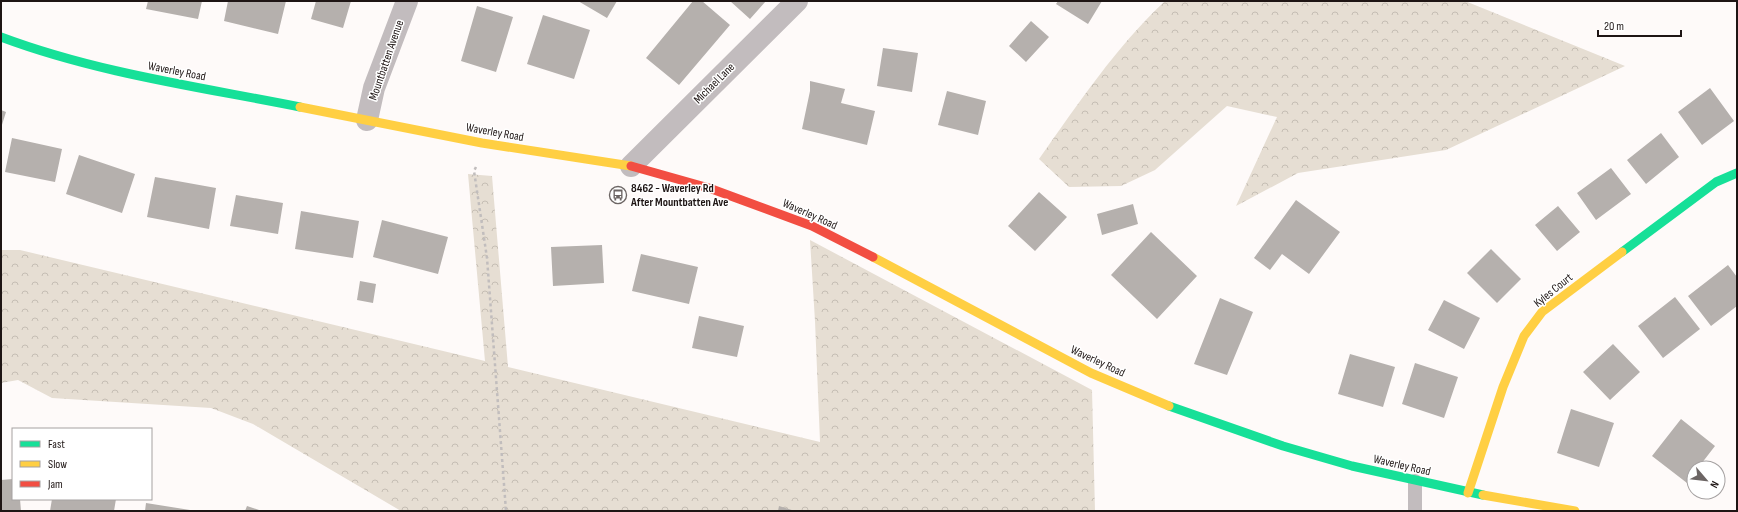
<svg xmlns="http://www.w3.org/2000/svg" width="1738" height="512" viewBox="0 0 1738 512" font-family="'Sofia Sans Condensed',sans-serif">
<defs>
<pattern id="forest-crowns" width="20" height="18" patternUnits="userSpaceOnUse"><rect width="20" height="18" fill="#e6ded3"/><path d="M2 6a3 3 0 1 1 6 0M12 15a3 3 0 1 1 6 0" fill="none" stroke="#c5beb4"/></pattern>
</defs>
<rect width="100%" height="100%" fill="#fefaf9"/>
<path fill="url(#forest-crowns)" d="M1165 1H1465L1625 66 1446 150 1298 173 1236 206 1277 117 1227 106 1155 170 1121 186 1069 187 1039 159C1078 104 1116 47 1165 1Z
M468 174 492 176 508 367 820 442 815 321 810 240 1092 390 1095 511H401L253 424 211 408 52 398 18 380 1 383V250H20L485 361Z"/>
<path fill="#b5b0ad" d="M148 1H202L198 19 146 9Z
M228 1H286L278 34 224 21Z
M316 1H351L343 28 311 19Z
M578 1H617L607 18Z
M693 1H702L730 25 679 85 646 58Z
M730 1H766L750 19Z
M1058 1H1102L1088 24 1056 4Z
M477 6 513 17 496 72 461 61Z
M543 15 590 30 574 79 527 64Z
M1031 21 1049 37 1026 62 1009 46Z
M883 48 918 53 912 92 877 86Z
M810 81 845 89 841 103 875 111 867 145 802 129 810 91Z
M1710 88 1734 121 1702 145 1678 112Z
M947 91 986 101 978 135 938 125Z
M1 110 6 112 1 128Z
M1661 133 1679 157 1646 184 1627 160Z
M12 138 62 149 55 182 5 172Z
M79 155 135 174 122 213 66 194Z
M1611 168 1631 194 1596 220 1577 193Z
M155 177 216 188 209 229 147 217Z
M1039 192 1067 217 1035 251 1008 226Z
M236 195 283 203 278 234 230 226Z
M1296 200 1340 232 1309 274 1282 254 1270 270 1254 258Z
M1133 204 1138 224 1102 235 1097 214Z
M1558 206 1580 232 1557 251 1535 225Z
M301 211 359 221 353 258 295 249Z
M382 220 448 237 438 274 373 257Z
M1151 232 1197 276 1157 319 1111 275Z
M602 245 604 283 553 286 551 247Z
M1491 249 1521 279 1497 303 1467 273Z
M641 254 698 267 689 304 632 291Z
M1728 265 1737 277V306L1711 326 1688 296Z
M360 281 376 284 373 303 357 300Z
M1675 297 1700 329 1663 358 1638 326Z
M1220 298 1253 312 1227 375 1194 364Z
M1444 300 1480 318 1464 349 1428 330Z
M699 316 744 326 737 357 692 348Z
M1613 344 1640 372 1610 400 1583 372Z
M1350 354 1395 367 1383 407 1338 394Z
M1415 363 1458 377 1444 418 1402 404Z
M1571 409 1614 423 1599 467 1557 453Z
M1681 419 1715 446 1698 468H1694V473L1687 483 1652 456Z
M13 479V499H20L21 511H1V480Z
M52 499H116L114 511H50Z
M146 503 190 510V511H145Z
M247 506 262 511H245Z
M779 506 795 511H778Z"/>
<g fill="none" stroke-linecap="round" stroke-linejoin="round">
<path stroke="#c1bdbd" stroke-width="2.5" stroke-dasharray="3 3" stroke-linecap="butt" d="M476 167 474 171 487 258 506 511"/>
<path stroke="#c2bcbe" stroke-width="14" d="M1415 481V511"/>
<path stroke="#c2bcbe" stroke-width="22" d="M367 120 374 88 407 1
M631 166 797 1"/>
<path stroke="#16e098" stroke-width="9" d="M1 37C97 73 200 87 300 107
M1622 252 1716 182 1737 173
M1169 406 1283 446 1352 466 1483 495"/>
<path stroke="#ffcf43" stroke-width="9" d="M300 107 482 143 631 166
M873 257 1091 373 1169 406
M1468 493 1503 387 1524 336 1542 312 1622 252
M1483 495 1575 511"/>
<path stroke="#f24e42" stroke-width="9" d="M631 166 709 188 812 226 873 257"/>
</g>
<defs>
<g id="bus-ring" transform="scale(0.9)"><circle r="9.5" fill="#fff" stroke="#6c6564" stroke-width="1.5"/><path d="M-5-6H5V4H4V6H2V4H-2V6H-4V4H-5ZM-3.5-4V0h7V-4ZM-3.5 1.2v1.5H-2V1.2ZM2 1.2v1.5H3.5V1.2Z" fill="#6c6564"/></g>
</defs>
<g fill-rule="evenodd">
<use href="#bus-ring" x="618" y="195"/>
</g>
<g text-anchor="middle" stroke-width="3" stroke-linejoin="round" paint-order="stroke">
<g font-size="12" fill="#1e1514" stroke="#fff">
<text transform="translate(386 60) rotate(-71)" y="4">Mountbatten Avenue</text>
<text transform="translate(177 71) rotate(11)" y="4">Waverley Road</text>
<text transform="translate(714 83) rotate(-45)" y="4">Michael Lane</text>
<text transform="translate(495 132) rotate(10)" y="4">Waverley Road</text>
<text transform="translate(810 214) rotate(24)" y="4">Waverley Road</text>
<text transform="translate(1553 290) rotate(-39)" y="4">Kyles Court</text>
<text transform="translate(1098 361) rotate(25)" y="4">Waverley Road</text>
<text transform="translate(1402 465) rotate(13)" y="4">Waverley Road</text>
</g>
<g font-size="12" font-weight="bold" fill="#1e1514" stroke="#fff" text-anchor="start">
<text x="631" y="192">8462 - Waverley Rd<tspan x="631" dy="14">After Mountbatten Ave</tspan></text>
</g>
</g>
<rect width="1738" height="512" fill="none" stroke="#1e1514" stroke-width="4"/>
<rect x="12" y="428" width="140" height="72" fill="#ffffff" stroke="#a5a1a1"/>
<rect x="20" y="441" width="20" height="6" fill="#16e098" stroke="#a5a1a1"/>
<text x="48" y="448" font-size="12" fill="#1e1514">Fast</text>
<rect x="20" y="461" width="20" height="6" fill="#ffcf43" stroke="#a5a1a1"/>
<text x="48" y="468" font-size="12" fill="#1e1514">Slow</text>
<rect x="20" y="481" width="20" height="6" fill="#f24e42" stroke="#a5a1a1"/>
<text x="48" y="488" font-size="12" fill="#1e1514">Jam</text>
<g transform="translate(1706 480) rotate(118)"><circle r="19" fill="#ffffff" stroke="#a5a1a1"/>
<path d="M0-3L7 15L0 10L-7 15Z" fill="#6c6564"/>
<text y="-6" font-size="11" font-weight="bold" text-anchor="middle" fill="#1e1514">N</text>
</g>
<path d="M1598 30v6h83v-6" fill="none" stroke="#1e1514" stroke-width="2"/>
<text x="1604" y="30" font-size="12" fill="#1e1514" stroke="#ffffff" stroke-width="3" paint-order="stroke">20 m</text>
</svg>
